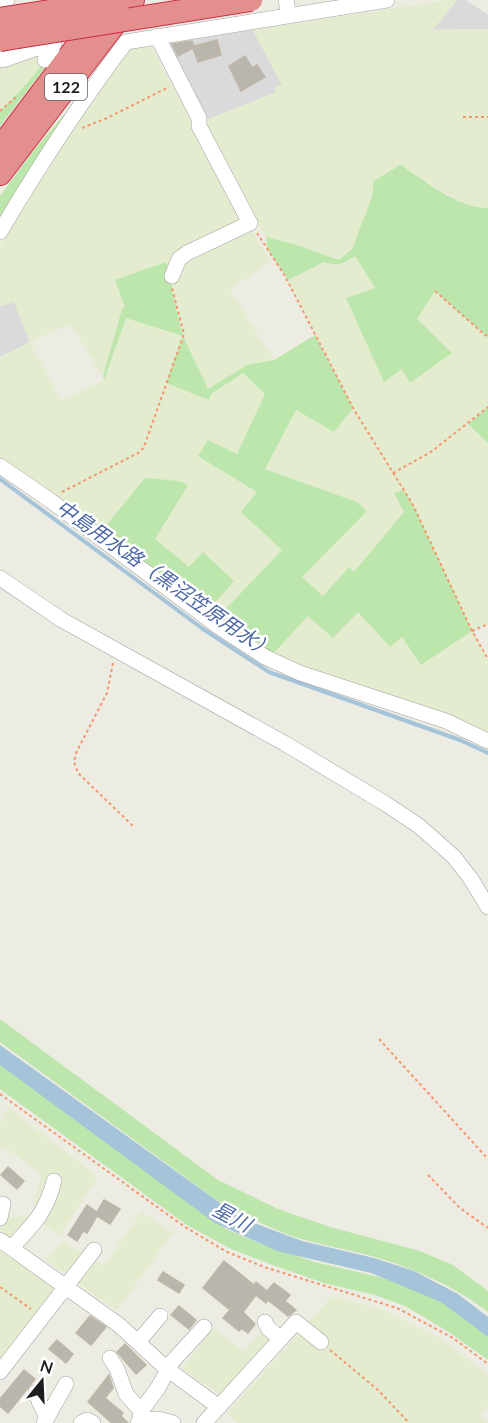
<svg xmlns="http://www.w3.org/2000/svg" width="488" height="1423" viewBox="0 0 488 1423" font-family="Lato,'Noto Sans JP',sans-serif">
<rect width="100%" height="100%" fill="#edece3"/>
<path fill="#dbdada" d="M457 0H466L488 15V29L432 30Z
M253 30 282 85 275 93 204 121 166 44Z
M14 302 30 343 0 357V306Z"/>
<path fill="#e4eccf" d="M448 0H457L433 30 488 29V208H476L463 204 400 165 374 181 372 197 352 249 339 260 294 244 266 237 250 214 204 121 275 93 274 88 282 85 253 30Z
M149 43 216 166 243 221 169 269 166 262 125 307 122 309 103 377 71 325 53 331 30 343 62 401 104 380 126 318 184 334 172 291 171 283 180 263 250 228 271 261 230 289 274 360 247 366 208 390 184 337 166 382 208 400 211 394 243 373 265 394 237 454 258 493 241 512 282 550 216 619 206 613 234 581 204 552 189 567 155 539 187 487V484L100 533 0 458V357L30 342 14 302 0 306V245L70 129 130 47Z
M41 50 45 60 19 95 0 111V64Z
M355 256 375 288 346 298 402 369 410 383 452 353 417 319 435 291 484 335 488 336V407L468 424 488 443V623L473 631 488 659V736L304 668 273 654 308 616 358 611 389 646 402 636 421 665 403 490 394 494 404 512 354 573 349 568 323 596 302 577 367 511 356 502 265 469 296 410 353 408 288 280 324 262 331 265 345 264Z
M8 1107 98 1177 60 1235 33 1219 13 1240 0 1231V1213L7 1217 31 1216 41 1174 4 1147 0 1151V1124Z
M141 1212 173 1232 117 1311 45 1260 63 1241 104 1266Z
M0 1247 57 1288 0 1363Z
M332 1296 381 1309 443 1340 488 1374V1405L480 1416 488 1423H237L227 1413Z
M213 1328 243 1351 262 1331 269 1340 221 1395 182 1369Z"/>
<path fill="#bce6ab" d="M60 46H62L0 126V111C23 91 38 67 60 46Z
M73 104 0 222V196L34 150Z
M400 165C427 181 456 208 488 208V336L485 335 435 291 417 319 452 353 410 383 402 369 384 382 346 298 375 288 355 256C343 264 338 267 324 262L288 280 267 248 266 237 294 244 339 260 352 249 372 197 374 181Z
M166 262 172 276V291L183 336 208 389 247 365 274 360 315 335 353 408 334 432 296 410 265 469 357 502 367 511 302 577 323 596 349 567 354 572 404 512 394 493 403 490 413 505 472 631 421 665 402 637 390 647 358 612 333 638 308 616 273 654 216 619 282 550 241 512 257 492 198 456 208 440 237 454 265 394 243 373 211 394 209 400 166 383 183 336 126 318 104 380 103 377 122 309 125 307 115 280Z
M488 407V443L468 424Z
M145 478 179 481 187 484V487L155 539 189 567 203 552 234 581 206 613 100 533Z
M0 1019 218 1180 278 1209 330 1227 420 1251 453 1265 488 1291V1312C457 1288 420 1271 382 1259 352 1250 319 1245 289 1235 263 1225 239 1213 215 1199L0 1042Z
M0 1065 226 1229 263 1245 315 1262 383 1278 442 1301 488 1337V1360L449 1332 405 1306 375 1295 324 1283 270 1264 231 1249 187 1225 0 1089Z"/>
<path fill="#a5c3d9" d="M0 1045 241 1218 302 1241 374 1258 414 1271 458 1294 488 1317V1337L441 1302 371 1273 277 1251 215 1223 0 1065Z"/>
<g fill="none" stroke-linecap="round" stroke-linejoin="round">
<path stroke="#a5c3d9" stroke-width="4" d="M0 479 203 629 269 672 460 740 488 753"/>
</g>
<path fill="#bab5ad" stroke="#beb6a6" stroke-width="1.5" d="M217 40 221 55 198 62 193 48 178 56 172 44 192 41 194 46Z
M245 56 252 68 257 65 265 77 241 91 229 66Z
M8 1167 24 1181 17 1189 1 1175Z
M104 1200 120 1209 110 1224 97 1216 87 1233 83 1231 77 1241 68 1235 87 1205 97 1212Z
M224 1261 254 1285 256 1282 267 1291 274 1283 290 1295 285 1301 296 1310 288 1316 268 1300 266 1303 256 1295 243 1312 255 1324 248 1333 241 1328 239 1331 223 1318 230 1310 203 1288Z
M163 1272 184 1285 179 1293 158 1280Z
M179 1306 196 1320 189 1329 171 1315Z
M90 1316 106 1327 91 1345 76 1333Z
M57 1340 73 1354 66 1363 49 1349Z
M125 1344 146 1365 136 1374 117 1352Z
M24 1370 35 1379 8 1413 0 1406V1399Z
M109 1375 113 1388 105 1398 123 1413 121 1416 128 1423H112L88 1402Z"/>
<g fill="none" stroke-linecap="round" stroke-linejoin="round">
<g stroke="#a1a1a1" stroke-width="16">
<path id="minor" d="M286 0 289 16
M0 1 7 0
M157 36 199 118V126L250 223 187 253 179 259 172 276
M0 59 3 60 37 48 52 50
M45 60 54 44 48 0
M0 232C39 166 80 103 126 42L387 0
M0 466 51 501 219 627 265 657 300 673 446 721 488 741
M0 578 62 620 284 743 386 804 419 826 454 857 471 879 488 907
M0 1218 3 1204
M0 1240 119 1325 167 1369 219 1407
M11 1248C33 1225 46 1213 54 1181
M265 1322 268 1328 281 1339
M138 1342 160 1316
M110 1358 117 1369 126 1394 141 1411
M0 1372 94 1250
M36 1392 39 1401 47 1418
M140 1420 141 1411 158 1388 172 1362 204 1327
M44 1423 66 1384
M81 1423 87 1420 93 1423
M138 1423 140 1420 158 1419 173 1423
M204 1423 296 1322 321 1342"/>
</g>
<g stroke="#cf2c43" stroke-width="24">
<path id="highway" d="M0 148 102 13
M0 174 133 0"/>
</g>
<path stroke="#f3976f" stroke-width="2" stroke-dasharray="3 3" stroke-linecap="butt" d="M0 111 16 97
M463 117H488
M82 128 107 118 169 87
M257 233 285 276 353 408 413 505 472 631 488 659
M435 291 485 335 488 336
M393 473 431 452 488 407
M62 492 140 452 144 447 184 334 172 288
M472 631 488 624
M113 663 107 693 76 753 74 762 78 773 133 826
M379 1039 488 1159
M0 1094 185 1227 227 1252 267 1268 397 1308 453 1338 488 1364
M428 1175 460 1208 488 1228
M0 1287 31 1309
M330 1350 378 1390 409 1423"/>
<use href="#minor" stroke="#fff" stroke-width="15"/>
<use href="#highway" stroke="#e28f8e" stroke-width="22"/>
<g stroke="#cf2c43" stroke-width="24" stroke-linecap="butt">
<path id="highway-bridge" d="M0 19 120 0
M0 40 251 0"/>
</g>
<use href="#highway-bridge" stroke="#e28f8e" stroke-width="22"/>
</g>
<g text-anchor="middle" stroke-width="5" stroke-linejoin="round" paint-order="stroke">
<rect fill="#fff" stroke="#616161" stroke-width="1.5" x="45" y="74" width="42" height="26" rx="4.5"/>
<g font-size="16" font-weight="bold" fill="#1d1d1d">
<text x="66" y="93">122</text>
</g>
<g font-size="20" font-style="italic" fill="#4e68a7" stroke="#fff">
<text transform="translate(165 579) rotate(35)" y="7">中島用水路（黒沼笠原用水）</text>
<text transform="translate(232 1217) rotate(28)" y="7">星川</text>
</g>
</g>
<g transform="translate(42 1381) rotate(18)" stroke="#ffffff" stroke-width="4.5" paint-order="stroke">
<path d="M0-4.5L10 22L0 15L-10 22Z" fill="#1d1d1d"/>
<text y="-9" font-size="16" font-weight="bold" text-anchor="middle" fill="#1d1d1d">N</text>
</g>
</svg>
